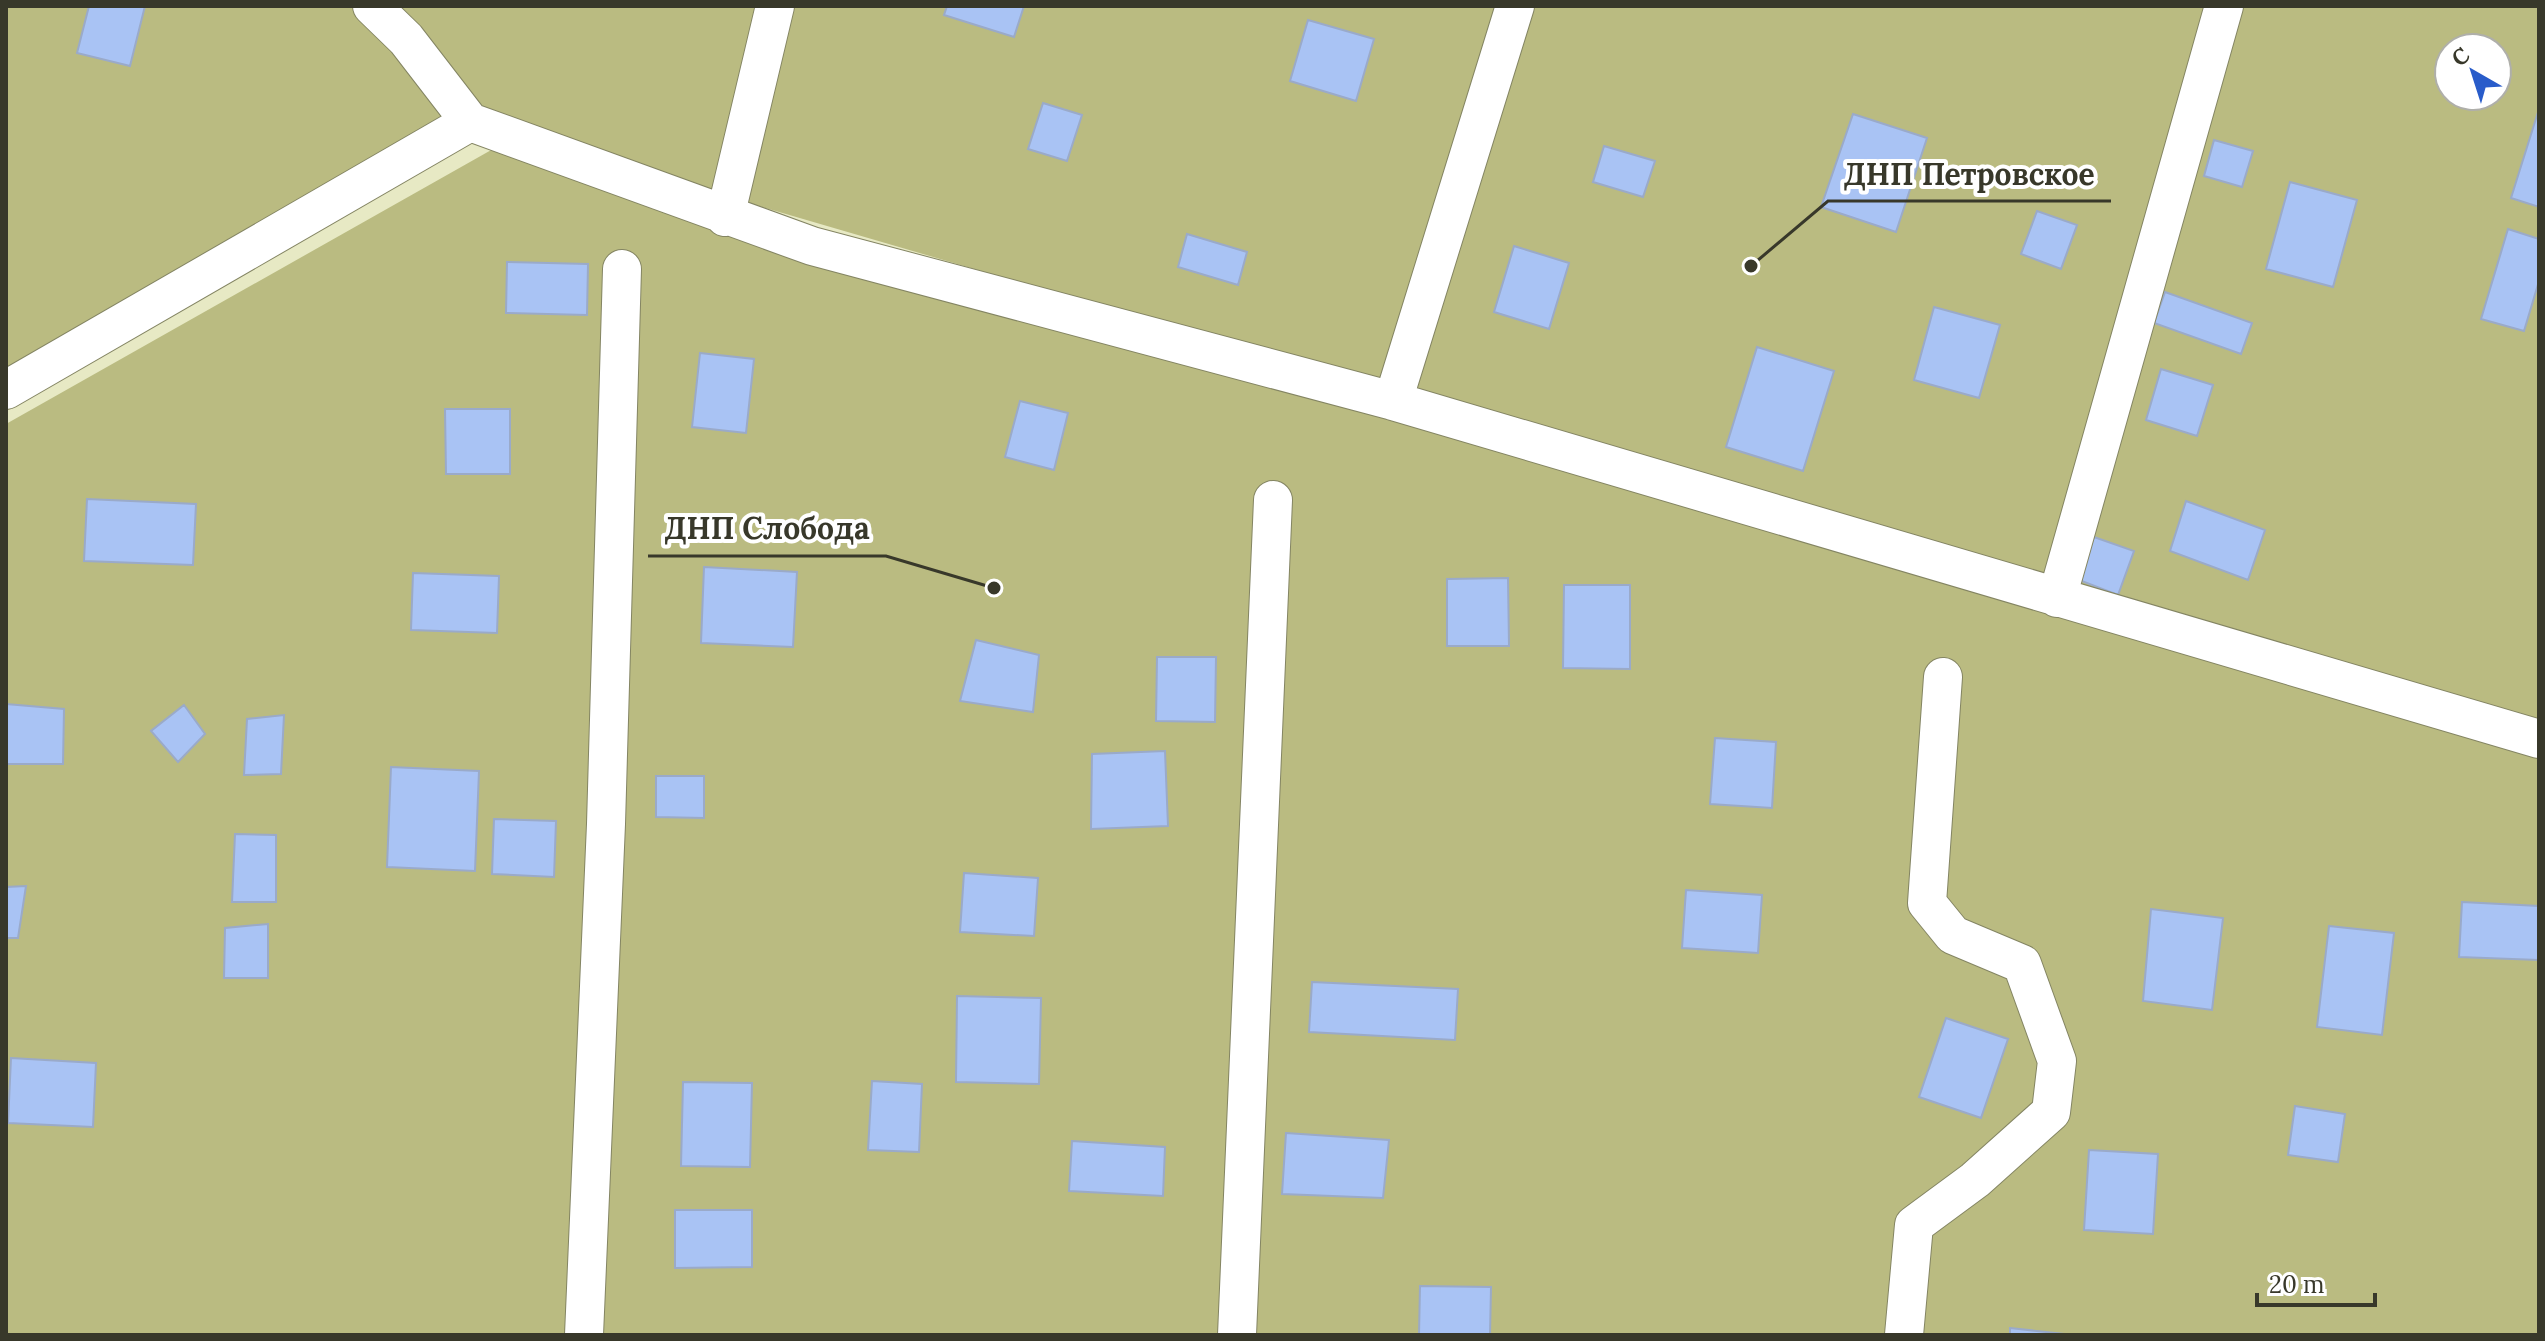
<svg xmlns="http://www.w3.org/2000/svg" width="2545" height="1341" viewBox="0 0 2545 1341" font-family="Lora,serif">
<rect width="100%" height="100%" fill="#e7e9c4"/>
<path fill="#babb81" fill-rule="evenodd" d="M6 6H2539V726L495 129 6 402ZM2449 48H2497V96H2449Z
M493 149 2539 751V1335H6V424Z"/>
<path fill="#a9c3f4" stroke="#9aaac9" stroke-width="2" d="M89 6H145L130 66 77 53Z
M947 6H1024L1014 37 944 15Z
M1308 20 1374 39 1356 101 1290 81Z
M1043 103 1082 115 1067 161 1028 149Z
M2539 109V207L2511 198Z
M1853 114 1927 138 1896 232 1821 207Z
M2214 140 2253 151 2242 187 2204 176Z
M1604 146 1655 161 1643 197 1593 182Z
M2290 182 2357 200 2333 287 2266 269Z
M2037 211 2077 225 2061 269 2021 254Z
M2508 229 2539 239V281L2524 331 2481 319Z
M1187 234 1247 252 1238 285 1178 267Z
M1514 246 1569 263 1549 329 1494 312Z
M507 262 588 264 587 315 506 313Z
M2165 292 2252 323 2241 354 2154 323Z
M1934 307 2000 325 1979 398 1914 380Z
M1757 347 1834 371 1803 471 1726 447Z
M700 353 754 359 746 433 692 427Z
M2161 369 2213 385 2197 436 2146 420Z
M1020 401 1068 413 1054 470 1005 457Z
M445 409H510V474H446Z
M87 499 196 504 193 565 84 561Z
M2186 501 2265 530 2248 580 2170 551Z
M2094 537 2134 551 2118 595 2079 580Z
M704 567 797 572 793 647 701 643Z
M413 573 499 576 497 633 411 630Z
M1508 578 1509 646H1447V579Z
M1564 585H1630V669L1563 668Z
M976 640 1039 655 1033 712 960 701Z
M1157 657H1216L1215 722 1156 721Z
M6 704 64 709 63 764H6Z
M184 705 205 734 178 762 151 731Z
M284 715 281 774 244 775 247 719Z
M1715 738 1776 742 1772 808 1710 804Z
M1165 751 1168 826 1091 829 1092 754Z
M391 767 479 771 475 871 387 867Z
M656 776H704V818L656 817Z
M494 819 556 821 554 877 492 874Z
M235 834 276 835V902H232Z
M964 873 1038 878 1034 936 960 932Z
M26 886 18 938H6V887Z
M1686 890 1762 895 1758 953 1682 948Z
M2462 902 2539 906V960L2459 957Z
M2151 909 2223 918 2212 1010 2143 1001Z
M268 924V978H224L225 928Z
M2329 926 2394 933 2382 1035 2317 1027Z
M1312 982 1458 989 1455 1040 1309 1032Z
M957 996 1041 998 1039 1084 956 1082Z
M1946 1018 2008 1039 1981 1118 1919 1097Z
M11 1058 96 1063 93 1127 8 1123Z
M872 1081 922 1084 919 1152 868 1150Z
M683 1082 752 1083 750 1167 681 1166Z
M2295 1106 2345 1114 2338 1162 2288 1155Z
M1286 1133 1389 1140 1383 1198 1282 1194Z
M1072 1141 1165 1147 1163 1196 1069 1191Z
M2089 1150 2158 1154 2153 1234 2084 1230Z
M675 1210H752V1267L675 1268Z
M1420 1286 1491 1287 1490 1335H1419Z
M2010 1328 2074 1335H2010Z"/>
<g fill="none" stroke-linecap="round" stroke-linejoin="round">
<g stroke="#848563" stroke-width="40">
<path id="street" d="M372 6 406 39 470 122
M725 217 775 6
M6 390 470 122 812 246 1393 401 2539 739
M1393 401 1515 6
M2057 598 2224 6
M584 1335 606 824 622 269
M1237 1335 1273 500
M1904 1335 1914 1225 1975 1180 2051 1112 2057 1061 2022 964 1953 935 1927 903 1943 677"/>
</g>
<use href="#street" stroke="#fff" stroke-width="38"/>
</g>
<path fill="none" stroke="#38382a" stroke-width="3" d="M1751 266L1828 201H2111M994 588L886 556H648"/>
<g fill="#38382a" stroke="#fff" stroke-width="3">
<circle cx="1751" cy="266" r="8"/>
<circle cx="994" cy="588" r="8"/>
</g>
<g font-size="30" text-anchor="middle" font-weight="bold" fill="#38382a" stroke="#fff" stroke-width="8" stroke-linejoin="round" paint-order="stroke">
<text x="1969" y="185">ДНП Петровское</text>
<text x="767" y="539">ДНП Слобода</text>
</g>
<rect width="2545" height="1341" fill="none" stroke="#38382a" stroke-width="16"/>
<g transform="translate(2473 72) rotate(321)"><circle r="38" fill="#ffffff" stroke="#afafaa" stroke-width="2"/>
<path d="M0-6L14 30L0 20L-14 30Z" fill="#295cca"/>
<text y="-12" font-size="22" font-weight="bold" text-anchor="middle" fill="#38382a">С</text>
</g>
<path d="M2257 1293v12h118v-12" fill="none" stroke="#38382a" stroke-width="4"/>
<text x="2269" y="1293" font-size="24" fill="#38382a" stroke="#ffffff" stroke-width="6" paint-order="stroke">20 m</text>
</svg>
